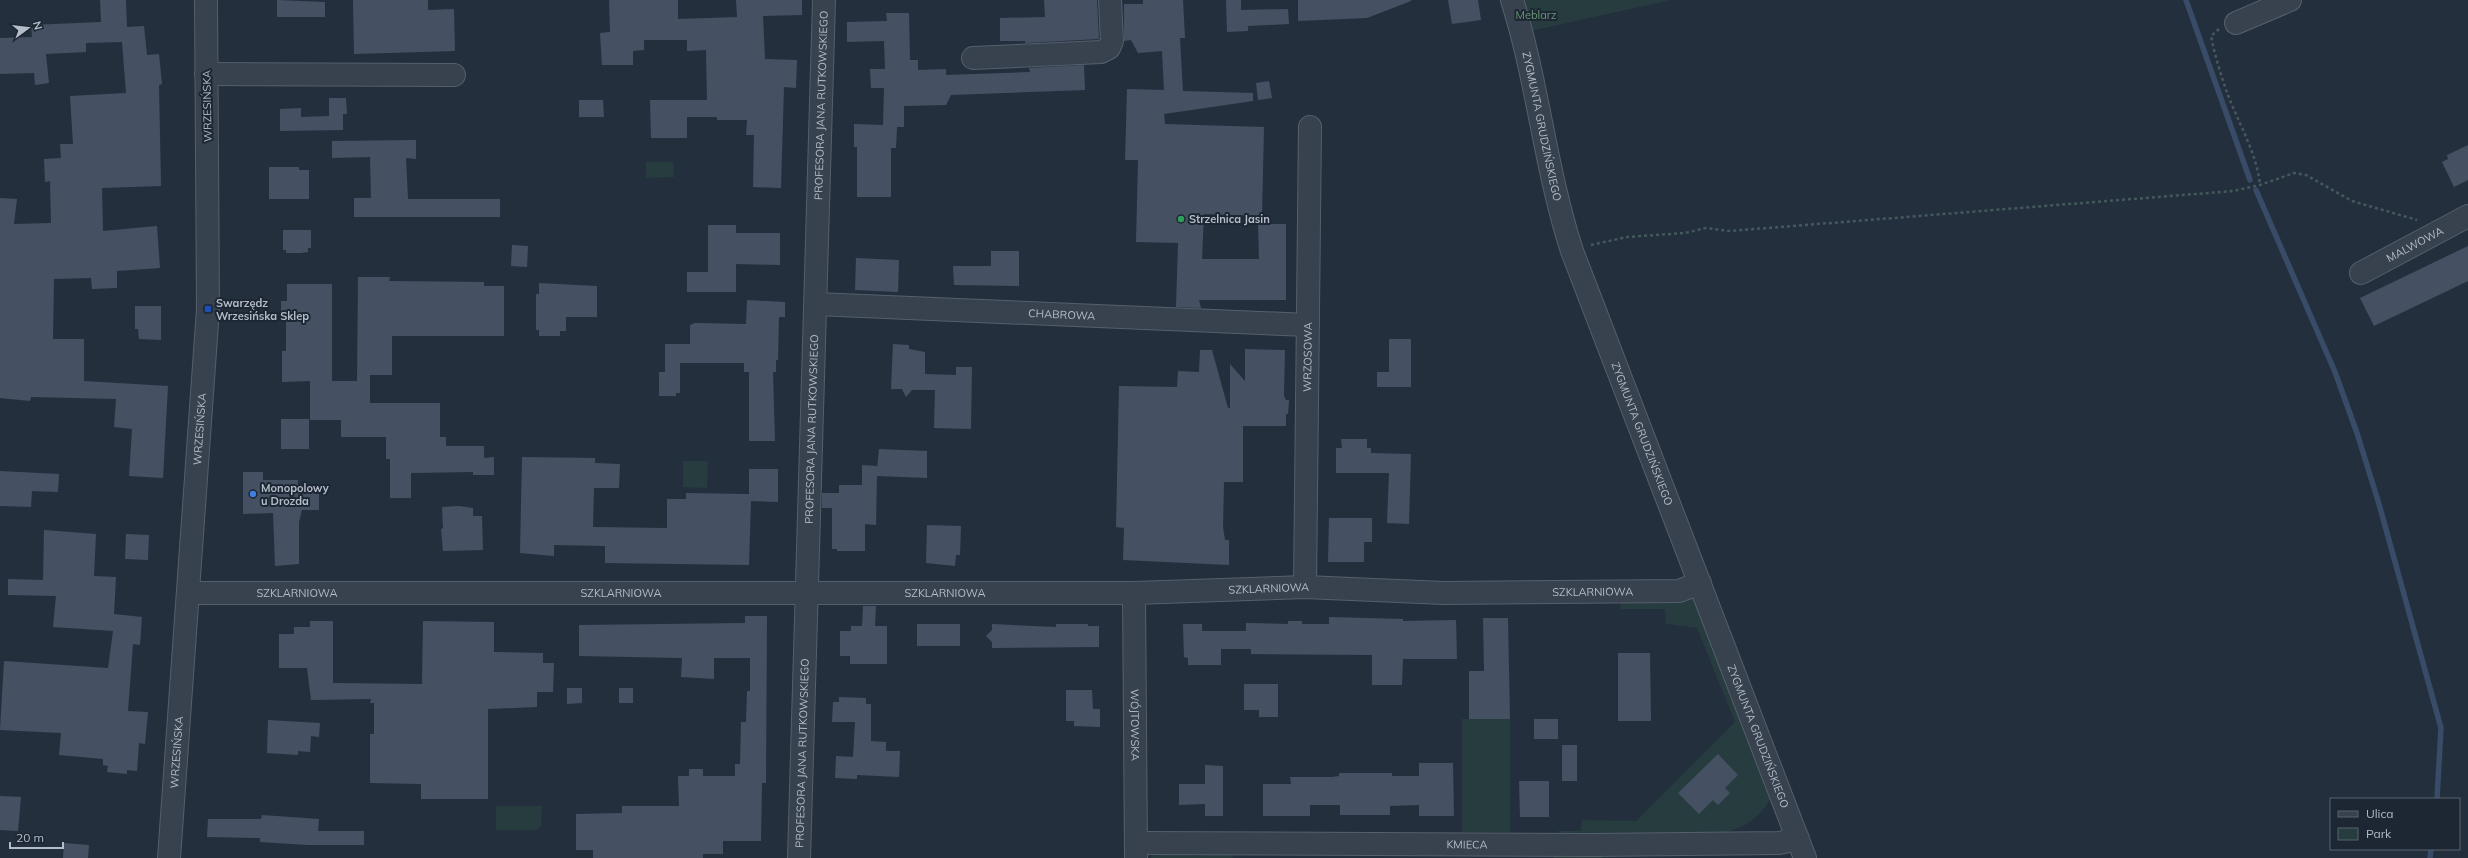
<svg xmlns="http://www.w3.org/2000/svg" width="2468" height="858" viewBox="0 0 2468 858" font-family="Mulish,sans-serif">
<rect width="100%" height="100%" fill="#242f3e"/>
<path fill="#263c3f" d="M1515 0H1671L1526 32Z
M646 162H673L674 177 646 178Z
M683 461H708L707 488 683 487Z
M1698 598 1773 794C1761 817 1749 825 1725 833L1559 838 1558 831H1581L1582 820 1636 821 1735 722 1697 628 1666 624 1665 609H1620L1621 602Z
M1462 719H1510V832H1462Z
M496 806H542L541 826 536 830H496Z
M1610 851 1602 858H1554L1553 855Z
M1178 852 1194 856 1230 853 1233 858H1150L1157 853Z"/>
<g fill="none" stroke-linecap="round" stroke-linejoin="round">
<path stroke="#394c67" stroke-width="5.5" d="M2186 0 2250 180
M2256 190 2335 372 2357 433 2379 504 2441 728 2437 799
M2430 858 2431 849"/>
</g>
<path fill="#455162" d="M100 0H126L127 27 144 26 147 55 159 54 162 84 159 85 161 186 102 188 103 231 157 226 160 268 117 271V288L92 289 91 278 54 279 53 339H84V381L168 386 163 478 129 476 132 429 114 427 116 399 31 397 30 401 0 398V198L17 199 14 224 51 223 50 181 45 182 44 159 61 158 60 144H73L70 96 126 93 122 42 86 43V52L46 54 49 83 35 85 34 73 0 74V38L32 37 31 25 101 22Z
M277 0 325 2V17H277Z
M353 0H428V10L454 9 455 51 354 54Z
M609 0H678V19L737 17 736 0H802V15L763 16 765 59 797 60 796 88 784 87 781 188 753 187 754 135H746L747 120H717V117H687V138H651L650 100H707L706 50 687 51V40H644V50L633 51V65H602L600 33 610 32Z
M1044 0H1097L1099 39 1025 43V41H1000V18L1045 17Z
M1143 0H1183L1185 38H1180L1183 91 1253 93V101L1164 114 1165 124 1264 127 1262 216 1204 214 1202 259H1259L1258 224H1286V300H1199L1201 308 1176 307 1178 243 1136 242 1138 160H1125L1127 89 1164 90 1162 51 1138 53 1131 40 1124 41V4H1143Z
M1226 0H1241V10L1288 9 1289 24 1248 26V31L1227 32Z
M1298 0H1411V1L1367 18 1298 21Z
M1448 0H1478L1481 20 1452 24Z
M886 13H909L910 60H918V70L946 69V75L1030 72 1029 68 1084 65 1085 90 951 95 946 105 904 106V127H897L896 148H891V197H857V147H854V124L883 125 884 88H871L870 69H885L884 41 847 42V22L887 21Z
M1269 81 1272 98 1258 100 1256 83Z
M329 98H346L347 114H343V130L280 131V109L301 108V117L329 116Z
M579 100H603L604 117H579Z
M416 140V159L406 158 408 199H500V217H354V198H371L370 157 332 158V141Z
M2468 145V180L2454 187 2442 162 2448 159 2447 155Z
M269 167H299V170H309V199H269Z
M708 225H736V233H780V265L736 264V292H687V272H708Z
M283 230H311V248H308V252L301 253H286V250H283Z
M512 245 528 246 527 267 511 266Z
M2468 246V281L2374 326 2360 298Z
M991 251H1019V286L954 285 953 266H991Z
M856 258 899 260 898 292 855 290Z
M358 277H390L389 281 484 282V286H504V336H392V375H370V403H440V437H446V446H484V458L494 457V475H473V472L411 473V498H390V459H386V437H341V420H310V381L282 382V351H286V320H281V301H287V284H332V381H357Z
M539 283 597 286V317H566V331H560V336H539V330H536V294H539Z
M747 300 785 302V317H779L778 360H776V372H773L775 441H749V372H744V363H680V393H676V396H659V372H665V344H690V325L695 323 746 324Z
M135 306H161V340L139 339 138 329H135Z
M1389 339H1411V387H1377V372H1389Z
M893 344 909 345V349L925 352V374L956 375V367H972L971 429 934 428 935 390H912L906 397 902 389H891Z
M1245 349 1285 350 1284 396 1286 400H1289L1288 414H1286V426H1243V482H1224L1223 527 1225 540H1229V565L1123 560 1124 528 1116 527 1119 386 1177 387 1178 371 1199 372 1200 350H1212L1228 408H1230V364L1245 381Z
M281 419H309V449H281Z
M1341 439H1367V448H1371V453L1411 454 1409 524 1387 523 1389 473H1336V448H1342Z
M879 449 927 451V478L877 476 876 525 865 524V551H837V549H832V508H822V493H839V485H862V465L877 466V469Z
M522 457 595 458V463L620 464 619 488H594L593 527 667 528V499H686V493L749 494V469H778V502L751 501 749 565 605 563V546L554 545V556L520 553Z
M0 471 59 474 58 492 32 491 31 507 0 506Z
M243 472H263V480H298V487H319V510H302L299 522V564L275 566 273 513 243 514Z
M459 506 473 508V516H482L483 550 443 551 441 529 443 528 442 507Z
M1329 518H1372V542H1364V562H1328Z
M927 525 961 526 960 555H956L955 566 926 563Z
M44 530 96 534 94 576 116 577 114 614 142 617 140 645 133 644 128 711 148 712 145 744 139 743 137 771 127 770V774L107 772 108 766 103 765V759L59 755 61 733 0 730 4 661 108 668 113 631 53 627 56 596 8 595V579L43 580Z
M126 534 149 535 148 560 125 559Z
M863 606H876L875 626H887V664H850V656H840V631H851V626H862Z
M745 616H767L766 783H762L761 841H723V854H703V858H593V850H576V814L622 813V806H679L678 776H689V769H703V776H735V764H740L741 722H746L747 691H750V658H714V679L681 677 682 658 579 656V625L745 623Z
M1329 617 1403 619V621L1456 620 1457 659H1403L1402 685H1372V655L1251 654V649H1221V665H1188V658L1184 657 1183 624H1202V631H1246V623L1288 624V621H1302V624H1329Z
M1483 618H1508L1510 719H1469V671H1484Z
M310 621H333V683L422 684 423 621 494 622V652L543 653V663H554L553 692H537V707L488 709V799H421V784L370 783V734H374V703H370L371 699 311 700 307 668H279V634H294V627H310Z
M917 624H960V646H917Z
M992 624 1056 627V624H1088V626H1099V647L992 648V642L986 636 992 630Z
M1618 653H1650L1651 721H1618Z
M1244 684H1278V717H1259V710H1244Z
M567 688H582V703L567 704Z
M619 688H633V703H619Z
M1066 690H1092L1093 709H1100V727L1074 726V721H1066Z
M839 697 866 698V704H871V741L886 742V751H900L899 777 857 775V779L835 778 836 756 853 757 855 722H832L833 702H839Z
M1534 719H1558V739H1534Z
M268 720 320 723 319 737 311 736 310 752 298 751V755L267 753Z
M1562 745H1577V781H1562Z
M1718 754 1738 775 1725 788 1730 793 1718 805 1713 800 1699 814 1678 793Z
M1419 763H1453L1454 816H1419V805L1390 806V815H1340V805H1310V816H1263V784H1291L1290 777H1332L1339 776V773H1392V776H1419Z
M1205 765 1223 766V816H1205V804L1179 805V784H1205Z
M1519 781H1549V817H1520Z
M0 796 21 797 18 831 0 830Z
M262 815 319 819 318 831H364V845H308L260 842V838L207 837 208 819H261Z
M64 843 89 845 88 858H63Z"/>
<g fill="none" stroke-linecap="round" stroke-linejoin="round">
<g stroke="#565f6c" stroke-width="24">
<g id="minor">
<path id="s1" d="M1512 0C1538 82 1545 168 1572 251L1805 858"/>
<path d="M2236 23 2290 0"/>
<path d="M973 58 1101 52 1109 48 1112 41 1110 0"/>
<path d="M206 74 454 75"/>
<path id="s2" d="M2361 273 2468 216"/>
<path id="s3" d="M816 304 1308 325"/>
<path id="s4" d="M1305 587 1310 127"/>
<path id="s5" d="M188 593H1134L1305 587 1444 593 1679 591 1700 583"/>
<path id="s6" d="M1134 593 1136 857"/>
<path id="s7" d="M1137 843 1594 845 1779 843 1798 839"/>
<path id="s8" d="M169 858 208 309 206 0"/>
<path id="s9" d="M799 858 824 0"/>
</g>
</g>
<path stroke="#44595c" stroke-width="2.5" stroke-dasharray="3 3" stroke-linecap="butt" d="M2219 29 2211 36C2215 56 2221 76 2228 95 2239 124 2257 154 2260 185
M1591 245 1627 237 1685 233 1706 228 1730 231 2233 191 2260 185 2294 173 2306 175 2352 201 2417 220"/>
<use href="#minor" stroke="#38414e" stroke-width="22"/>
</g>
<circle fill="#2e9e5b" stroke="#1d2633" stroke-width="1.5" cx="1181" cy="219" r="4"/>
<rect fill="#1a4fb4" stroke="#1d2633" stroke-width="1.5" x="204" y="305" width="8" height="8" rx="2"/>
<circle fill="#3f7fe0" stroke="#1d2633" stroke-width="1.5" cx="253" cy="494" r="4"/>
<g text-anchor="middle" stroke-width="4" stroke-linejoin="round" paint-order="stroke">
<g font-size="11" fill="#6b9a76" stroke="#1d2633">
<text x="1536" y="19">Meblarz</text>
</g>
<g font-size="11" fill="#b4bcc9" stroke="#1d2633">
<text dy="4" stroke="none"><textPath href="#s9" startOffset="753">PROFESORA JANA RUTKOWSKIEGO</textPath></text>
<text transform="translate(207 106) rotate(-91)" y="4">WRZESIŃSKA</text>
<text dy="4" stroke="none"><textPath href="#s1" startOffset="130">ZYGMUNTA GRUDZIŃSKIEGO</textPath></text>
<text dy="4" stroke="none"><textPath href="#s2" startOffset="61">MALWOWA</textPath></text>
<text dy="4" stroke="none"><textPath href="#s3" startOffset="246">CHABROWA</textPath></text>
<text dy="4" stroke="none"><textPath href="#s4" startOffset="230">WRZOSOWA</textPath></text>
<text dy="4" stroke="none"><textPath href="#s8" startOffset="430">WRZESIŃSKA</textPath></text>
<text dy="4" stroke="none"><textPath href="#s9" startOffset="429">PROFESORA JANA RUTKOWSKIEGO</textPath></text>
<text dy="4" stroke="none"><textPath href="#s1" startOffset="454">ZYGMUNTA GRUDZIŃSKIEGO</textPath></text>
<text dy="4" stroke="none"><textPath href="#s5" startOffset="1081">SZKLARNIOWA</textPath></text>
<text dy="4" stroke="none"><textPath href="#s5" startOffset="1405">SZKLARNIOWA</textPath></text>
<text dy="4" stroke="none"><textPath href="#s5" startOffset="109">SZKLARNIOWA</textPath></text>
<text dy="4" stroke="none"><textPath href="#s5" startOffset="757">SZKLARNIOWA</textPath></text>
<text dy="4" stroke="none"><textPath href="#s5" startOffset="433">SZKLARNIOWA</textPath></text>
<text dy="4" stroke="none"><textPath href="#s6" startOffset="132">WÓJTOWSKA</textPath></text>
<text dy="4" stroke="none"><textPath href="#s1" startOffset="778">ZYGMUNTA GRUDZIŃSKIEGO</textPath></text>
<text dy="4" stroke="none"><textPath href="#s8" startOffset="106">WRZESIŃSKA</textPath></text>
<text dy="4" stroke="none"><textPath href="#s9" startOffset="105">PROFESORA JANA RUTKOWSKIEGO</textPath></text>
<text dy="4" stroke="none"><textPath href="#s7" startOffset="330">KMIECA</textPath></text>
</g>
<g font-size="11" font-weight="bold" fill="#b4bcc9" stroke="#1d2633" text-anchor="start">
<text x="1189" y="223">Strzelnica Jasin</text>
<text x="216" y="307">Swarzędz<tspan x="216" dy="13">Wrzesińska Sklep</tspan></text>
<text x="261" y="492">Monopolowy<tspan x="261" dy="13">u Drozda</tspan></text>
</g>
</g>
<rect x="2330" y="798" width="130" height="52" fill="#1d2633" stroke="#59626f"/>
<rect x="2338" y="811" width="20" height="6" fill="#38414e" stroke="#59626f"/>
<text x="2366" y="818" font-size="12" fill="#b4bcc9">Ulica</text>
<rect x="2338" y="828" width="20" height="12" fill="#263c3f" stroke="#59626f"/>
<text x="2366" y="838" font-size="12" fill="#b4bcc9">Park</text>
<g transform="translate(28 28) rotate(75)" stroke="#1d2633" stroke-width="3" paint-order="stroke">
<path d="M0-3L7 15L0 10L-7 15Z" fill="#b4bcc9"/>
<text y="-6" font-size="11" font-weight="bold" text-anchor="middle" fill="#b4bcc9">N</text>
</g>
<path d="M10 842v6h53v-6" fill="none" stroke="#b4bcc9" stroke-width="2"/>
<text x="16" y="842" font-size="12" fill="#b4bcc9" stroke="#1d2633" stroke-width="3" paint-order="stroke">20 m</text>
</svg>
